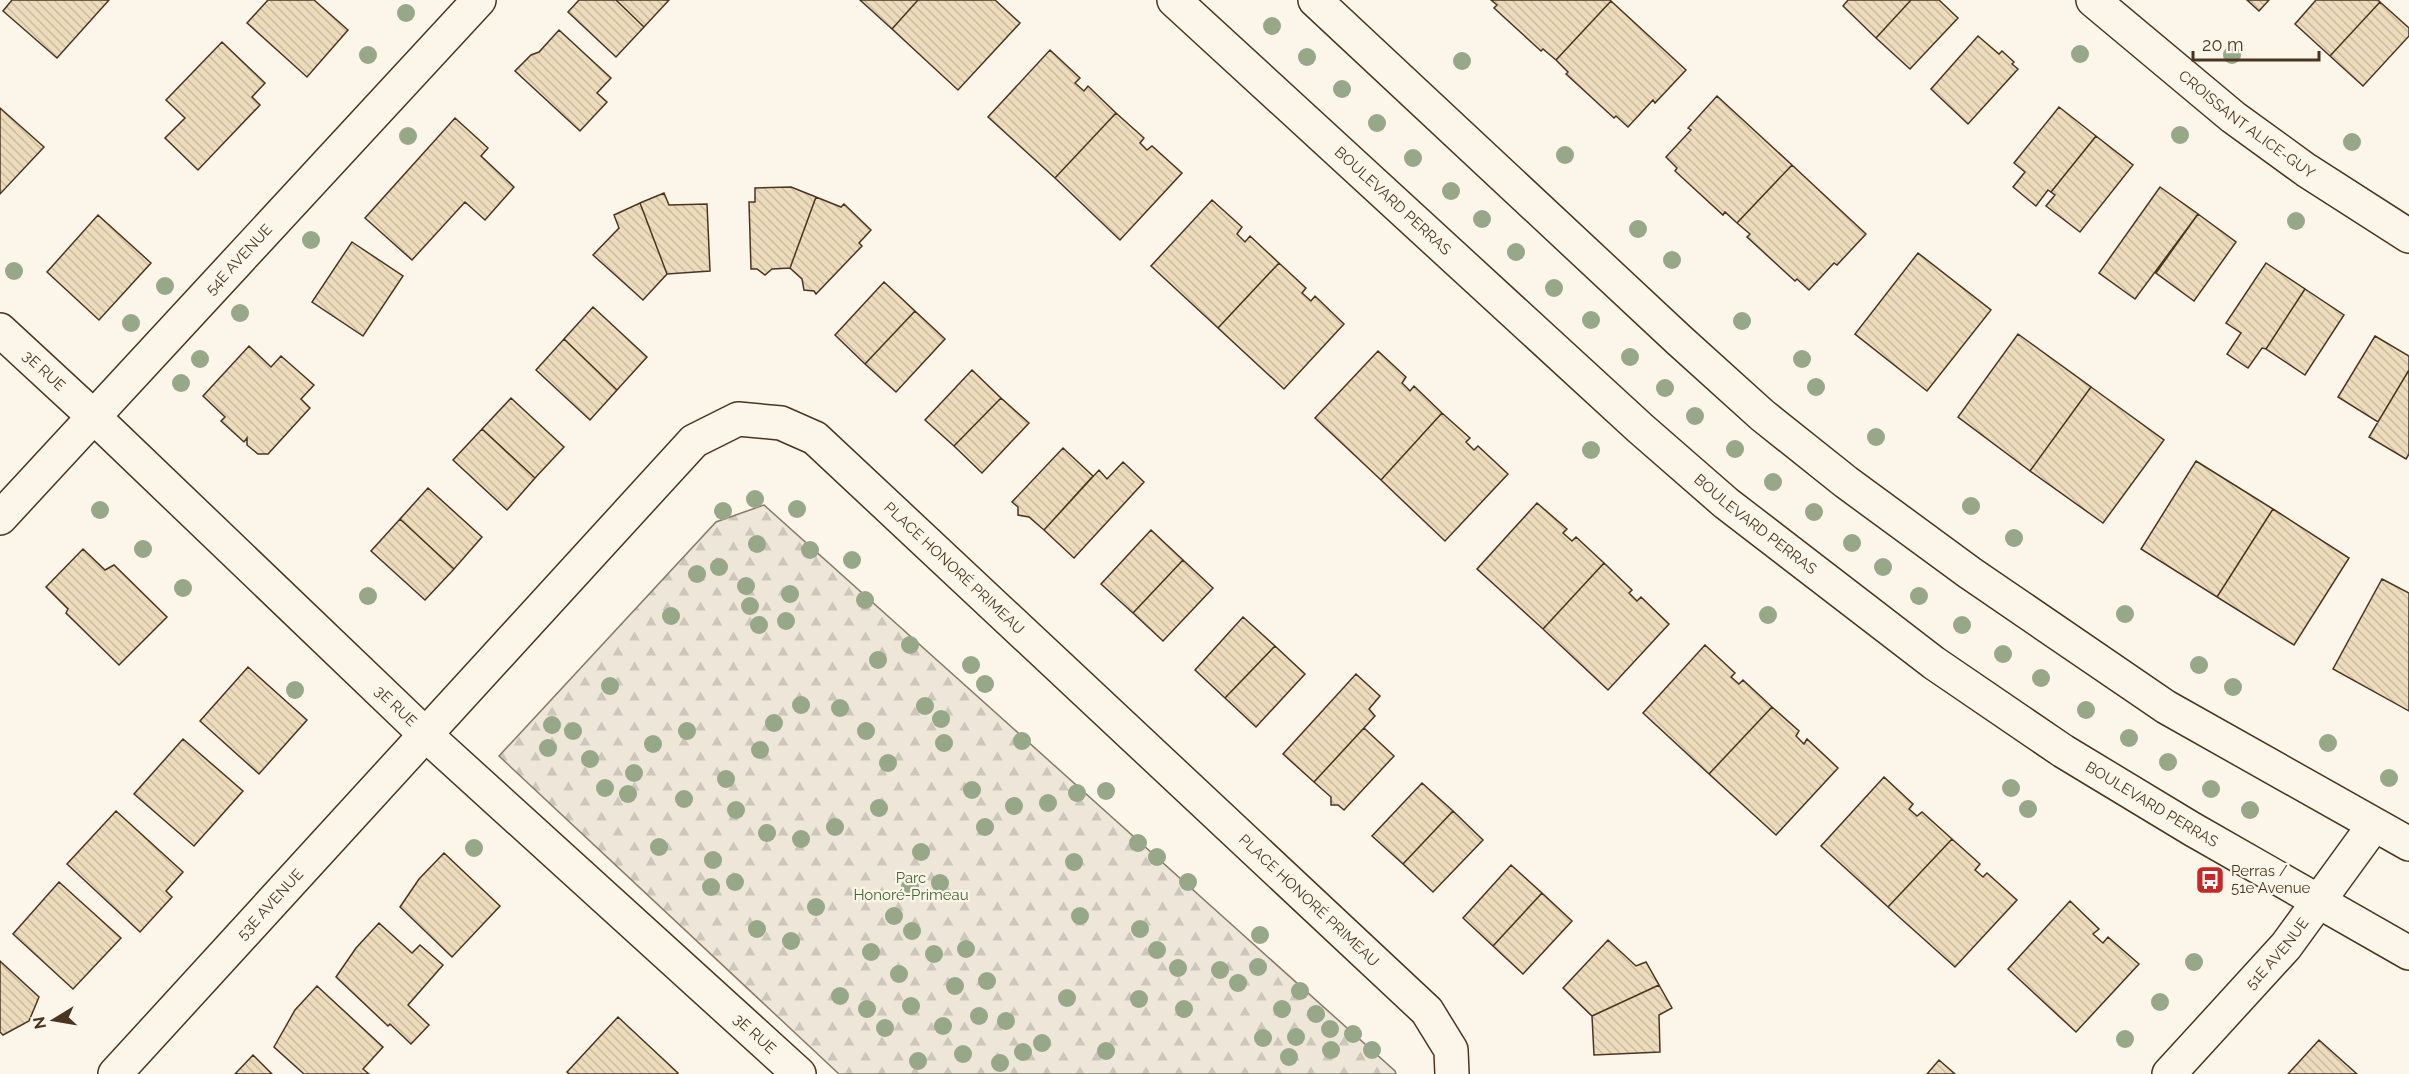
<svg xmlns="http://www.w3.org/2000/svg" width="2409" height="1074" viewBox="0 0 2409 1074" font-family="Raleway,sans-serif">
<defs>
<pattern id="forest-firs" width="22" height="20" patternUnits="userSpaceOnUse" patternTransform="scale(1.5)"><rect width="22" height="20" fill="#ede6d9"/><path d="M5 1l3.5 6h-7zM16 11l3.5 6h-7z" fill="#cdc6ba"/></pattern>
<pattern id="building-back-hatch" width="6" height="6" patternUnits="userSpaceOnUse" patternTransform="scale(1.5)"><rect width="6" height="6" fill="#ecdcbc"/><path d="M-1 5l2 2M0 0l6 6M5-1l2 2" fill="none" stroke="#ccbda1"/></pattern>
</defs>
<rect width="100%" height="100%" fill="#fbf6e9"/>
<path fill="url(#forest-firs)" stroke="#887966" stroke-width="1.5" d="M764 505 1395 1071 1396 1074H839L499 756 716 522Z"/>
<path fill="url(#building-back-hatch)" stroke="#4a3520" stroke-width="1.5" d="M12 0H109L57 58 3 11Z
M268 0H314L348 30 307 77 247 23Z
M579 0H616L644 27 616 57 568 12Z
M616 0H669L644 27Z
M860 0H918L892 29Z
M918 0H995L1020 23 958 90 892 29Z
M1491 0H1610L1611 1 1556 60 1543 49 1541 51 1494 8 1497 5Z
M1848 0H1911L1876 38 1843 6Z
M1911 0H1939L1958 18 1910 69 1876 38Z
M2247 0H2269L2259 11Z
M2316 0H2378L2380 2 2330 56 2295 24Z
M1611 1 1686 70 1655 103 1653 100 1628 127 1616 116 1614 118 1566 74 1568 72 1556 60Z
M2380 2 2409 28V36L2363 86 2330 56Z
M559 30 611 78 597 93 607 102 580 131 515 71 531 55 539 52Z
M1978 36 1999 54 2002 51 2014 62 2012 64 2018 69 1968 124 1931 89Z
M222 42 265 83 252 97 260 105 198 170 165 138 185 118 166 100Z
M1050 50 1080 78 1075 83 1084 91 1088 86 1116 113 1055 178 988 117Z
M1717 96 1792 165 1737 223 1725 212 1723 215 1675 171 1677 168 1666 157 1691 130 1688 128Z
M2059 107 2096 136 2051 192 2048 190 2036 206 2013 187 2025 172 2014 163Z
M0 108 44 147 0 194Z
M1116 113 1144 138 1140 143 1147 150 1152 146 1182 173 1120 240 1055 178Z
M455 118 488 148 481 156 514 187 485 220 465 202 412 260 365 218Z
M2096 136 2133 165 2080 232 2046 206 2055 195 2051 192Z
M1792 165 1866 234 1837 265 1834 263 1809 290 1797 279 1795 281 1747 237 1750 234 1737 223Z
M791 187 816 197 790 268 772 269 765 275 757 269H751L749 202H755V188Z
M2160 187 2198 214 2135 299 2099 273Z
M664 193 669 205 707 204 710 271 667 274 640 203Z
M816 197 841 207 844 204 871 230 859 243 862 246 816 294 814 291 804 290 802 279 790 268Z
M1212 200 1242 227 1237 234 1245 242 1250 236 1279 263 1218 328 1151 266Z
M640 203 667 274 643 300 593 255 619 228 614 215Z
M2198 214 2236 242 2194 301 2156 273Z
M98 215 151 263 99 320 47 272Z
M352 242 403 276 363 336 312 302Z
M1918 253 1991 310 1927 391 1855 334Z
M1279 263 1306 288 1302 293 1311 301 1315 296 1344 324 1284 389 1218 328Z
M2266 263 2305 289 2266 349 2262 348 2248 368 2227 354 2241 333 2226 323Z
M884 282 915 311 865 364 835 335Z
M2305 289 2344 315 2305 375 2266 349Z
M593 307 647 357 617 390 564 339Z
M915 311 945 339 896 392 865 364Z
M2018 334 2091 387 2030 471 1958 417Z
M2375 336 2409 356V370L2378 422 2338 397Z
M564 339 617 390 590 420 536 370Z
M249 346 271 367 281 356 314 385 301 399 310 408 268 454H258L247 445V438L244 442 221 421 225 417 203 396Z
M1378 351 1406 377 1402 383 1410 391 1414 386 1442 413 1381 480 1315 418Z
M972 370 1001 398 954 446 925 420Z
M2409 370V454L2406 459 2369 437Z
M2091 387 2164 440 2103 523 2030 471Z
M511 398 564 447 535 478 482 429Z
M1001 398 1029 423 982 473 954 446Z
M1442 413 1470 438 1466 442 1474 450 1478 446 1508 474 1445 541 1381 480Z
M482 429 535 478 507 510 453 460Z
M1063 448 1093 476 1044 530 1029 517 1018 515V507L1012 502Z
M2196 461 2273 509 2217 597 2141 549Z
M1123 462 1144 482 1074 558 1044 530 1099 470 1107 479Z
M428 488 482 537 454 569 400 519Z
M1537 503 1567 529 1563 533 1572 541 1576 537 1604 563 1543 629 1477 569Z
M2273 509 2349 558 2294 645 2217 597Z
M400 519 454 569 425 600 371 551Z
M1151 530 1183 560 1133 613 1101 584Z
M83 549 105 570 114 565 167 617 119 665 66 613 68 609 46 587Z
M1183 560 1213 588 1163 641 1133 613Z
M1604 563 1632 590 1629 593 1637 601 1641 597 1669 624 1608 690 1543 629Z
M2382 579 2409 593V711L2333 669Z
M1243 617 1275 646 1225 698 1195 670Z
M1705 645 1735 673 1731 677 1739 684 1743 680 1772 707 1709 774 1643 713Z
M1275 646 1305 674 1256 727 1225 698Z
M248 667 307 720 259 774 200 721Z
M1356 674 1380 696 1369 709 1375 716 1314 782 1283 754Z
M1772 707 1799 731 1796 736 1804 744 1807 739 1838 768 1776 835 1709 774Z
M1364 728 1394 756 1344 810 1338 805H1331V797L1314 782Z
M183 739 243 791 194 846 134 794Z
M1884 777 1913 804 1909 809 1917 816 1922 812 1952 839 1888 907 1821 846Z
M1422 783 1453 811 1403 864 1372 836Z
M116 811 183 872 166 891 172 897 140 932 67 864Z
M1453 811 1483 840 1433 892 1403 864Z
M1952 839 1980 864 1975 870 1983 877 1987 873 2017 900 1955 967 1888 907Z
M444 853 500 906 452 957 400 907 419 879Z
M1511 865 1542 893 1493 946 1463 918Z
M59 882 121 938 73 989 13 934Z
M1542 893 1572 921 1523 974 1493 946Z
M2070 901 2099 929 2093 934 2103 943 2108 937 2139 964 2076 1032 2008 969Z
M379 923 412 953 420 945 443 965 408 1005 429 1025 411 1044 390 1024 388 1026 336 977 356 948Z
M1608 940 1636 966 1646 962 1659 985 1592 1016 1563 988Z
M0 961 39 997 29 1021 3 1035 0 1032Z
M1659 985 1672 1008 1659 1015 1660 1052 1594 1055 1592 1016Z
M317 986 383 1047 363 1069 369 1074H304L274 1047 295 1010Z
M618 1017 678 1073 677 1074H569L567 1072Z
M2319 1040 2357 1074H2288Z
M253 1055 272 1074H235Z
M1939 1060 1955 1074H1927Z"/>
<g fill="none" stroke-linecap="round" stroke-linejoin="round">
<g stroke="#4a3520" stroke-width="36">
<g id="minor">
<path id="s1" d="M2093 0 2233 117 2306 170 2409 236"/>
<path id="s2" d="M0 330 93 416 426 735 799 1074"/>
<path id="s3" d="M0 518 479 0"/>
<path id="s4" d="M115 1074 694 441 738 419 781 423 815 438 1427 1011 1451 1050 1452 1074"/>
<path id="s5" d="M2169 1074 2286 946 2374 825"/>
</g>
</g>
<g stroke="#4a3520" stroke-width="36">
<g id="secondary">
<path id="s6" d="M1174 0 1640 428 1726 503 1934 663 2063 751 2192 829 2409 953"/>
<path d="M1315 0 1679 340 1762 415 1846 482 1970 573 2166 707 2409 844"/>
</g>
</g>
<use href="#minor" stroke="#fbf6e9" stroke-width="33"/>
<use href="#secondary" stroke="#fbf6e9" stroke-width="33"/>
</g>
<g fill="#96a887">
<circle cx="406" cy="13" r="9"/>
<circle cx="1272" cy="26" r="9"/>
<circle cx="2080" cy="54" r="9"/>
<circle cx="368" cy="55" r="9"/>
<circle cx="2232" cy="55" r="9"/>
<circle cx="1307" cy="57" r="9"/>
<circle cx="1462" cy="61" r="9"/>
<circle cx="1342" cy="89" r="9"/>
<circle cx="1377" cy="123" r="9"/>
<circle cx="2180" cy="135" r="9"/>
<circle cx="408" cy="136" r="9"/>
<circle cx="2352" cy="142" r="9"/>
<circle cx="1565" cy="155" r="9"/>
<circle cx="1413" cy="158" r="9"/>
<circle cx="1451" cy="191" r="9"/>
<circle cx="1482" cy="219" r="9"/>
<circle cx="2296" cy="221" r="9"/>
<circle cx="1638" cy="229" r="9"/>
<circle cx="311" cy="240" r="9"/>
<circle cx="1516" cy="252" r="9"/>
<circle cx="1672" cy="260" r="9"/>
<circle cx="14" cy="271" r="9"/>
<circle cx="165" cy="286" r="9"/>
<circle cx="1554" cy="288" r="9"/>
<circle cx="240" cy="313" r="9"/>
<circle cx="1591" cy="320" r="9"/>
<circle cx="1742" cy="321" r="9"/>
<circle cx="131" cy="323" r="9"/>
<circle cx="1630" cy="357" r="9"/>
<circle cx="200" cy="359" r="9"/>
<circle cx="1802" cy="359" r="9"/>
<circle cx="181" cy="383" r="9"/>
<circle cx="1816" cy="387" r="9"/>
<circle cx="1665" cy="388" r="9"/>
<circle cx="1695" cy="416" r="9"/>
<circle cx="1876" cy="437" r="9"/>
<circle cx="1735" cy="449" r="9"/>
<circle cx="1591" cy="450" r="9"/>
<circle cx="1773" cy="482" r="9"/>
<circle cx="755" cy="499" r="9"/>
<circle cx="1971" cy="506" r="9"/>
<circle cx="797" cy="509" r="9"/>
<circle cx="100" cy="510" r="9"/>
<circle cx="723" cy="511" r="9"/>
<circle cx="1814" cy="512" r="9"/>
<circle cx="2014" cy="538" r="9"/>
<circle cx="1852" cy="543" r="9"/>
<circle cx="757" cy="544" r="9"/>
<circle cx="143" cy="549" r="9"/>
<circle cx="810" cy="550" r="9"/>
<circle cx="852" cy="560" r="9"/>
<circle cx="719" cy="567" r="9"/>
<circle cx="1883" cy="567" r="9"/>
<circle cx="697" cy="574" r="9"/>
<circle cx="746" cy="586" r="9"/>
<circle cx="183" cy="588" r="9"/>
<circle cx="790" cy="594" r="9"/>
<circle cx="368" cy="596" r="9"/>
<circle cx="1919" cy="596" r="9"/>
<circle cx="865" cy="600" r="9"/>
<circle cx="750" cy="606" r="9"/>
<circle cx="2125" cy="614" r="9"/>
<circle cx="1768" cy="615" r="9"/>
<circle cx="671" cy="616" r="9"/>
<circle cx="786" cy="621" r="9"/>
<circle cx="759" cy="625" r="9"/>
<circle cx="1962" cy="625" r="9"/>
<circle cx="910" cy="645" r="9"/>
<circle cx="2003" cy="654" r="9"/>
<circle cx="878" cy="660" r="9"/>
<circle cx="971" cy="665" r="9"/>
<circle cx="2199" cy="665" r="9"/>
<circle cx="2041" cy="678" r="9"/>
<circle cx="985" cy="684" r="9"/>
<circle cx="610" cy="686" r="9"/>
<circle cx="2233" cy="687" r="9"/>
<circle cx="295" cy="690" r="9"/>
<circle cx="801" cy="705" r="9"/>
<circle cx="925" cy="706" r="9"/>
<circle cx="840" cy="708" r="9"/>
<circle cx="2086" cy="710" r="9"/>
<circle cx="941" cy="719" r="9"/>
<circle cx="774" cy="723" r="9"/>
<circle cx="552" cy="725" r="9"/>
<circle cx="573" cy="731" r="9"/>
<circle cx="687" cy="731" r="9"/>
<circle cx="866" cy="731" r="9"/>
<circle cx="2129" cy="738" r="9"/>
<circle cx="1022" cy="741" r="9"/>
<circle cx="944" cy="743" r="9"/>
<circle cx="2328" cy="743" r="9"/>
<circle cx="653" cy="744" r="9"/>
<circle cx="548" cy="748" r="9"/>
<circle cx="760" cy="750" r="9"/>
<circle cx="590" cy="759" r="9"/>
<circle cx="2168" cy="762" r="9"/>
<circle cx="888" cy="763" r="9"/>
<circle cx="634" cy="773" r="9"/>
<circle cx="2389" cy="778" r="9"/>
<circle cx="726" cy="779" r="9"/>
<circle cx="605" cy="788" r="9"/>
<circle cx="2011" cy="788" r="9"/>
<circle cx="2211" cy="789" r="9"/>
<circle cx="972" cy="790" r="9"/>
<circle cx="1106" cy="791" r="9"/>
<circle cx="1077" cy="793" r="9"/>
<circle cx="628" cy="794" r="9"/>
<circle cx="684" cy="799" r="9"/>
<circle cx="1048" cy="803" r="9"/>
<circle cx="1014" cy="806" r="9"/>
<circle cx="879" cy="808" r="9"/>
<circle cx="2028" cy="809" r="9"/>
<circle cx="736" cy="810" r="9"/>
<circle cx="2250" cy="810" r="9"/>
<circle cx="835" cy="827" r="9"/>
<circle cx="985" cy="827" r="9"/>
<circle cx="767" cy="833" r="9"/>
<circle cx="801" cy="839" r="9"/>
<circle cx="1138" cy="843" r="9"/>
<circle cx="659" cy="847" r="9"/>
<circle cx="474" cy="848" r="9"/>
<circle cx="921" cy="852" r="9"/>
<circle cx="1157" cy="857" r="9"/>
<circle cx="713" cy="860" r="9"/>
<circle cx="1074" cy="862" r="9"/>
<circle cx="735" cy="882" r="9"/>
<circle cx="1188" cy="882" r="9"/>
<circle cx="940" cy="883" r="9"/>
<circle cx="711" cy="887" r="9"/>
<circle cx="910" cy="887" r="9"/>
<circle cx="816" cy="907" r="9"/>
<circle cx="894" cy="916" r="9"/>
<circle cx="1080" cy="916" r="9"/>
<circle cx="757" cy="929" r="9"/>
<circle cx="1140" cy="929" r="9"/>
<circle cx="912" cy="931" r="9"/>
<circle cx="1260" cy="935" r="9"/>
<circle cx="791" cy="941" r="9"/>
<circle cx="966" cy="949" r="9"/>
<circle cx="1157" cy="950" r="9"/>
<circle cx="871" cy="952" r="9"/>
<circle cx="934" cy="954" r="9"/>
<circle cx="2194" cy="962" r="9"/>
<circle cx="1258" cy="967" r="9"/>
<circle cx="1178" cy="968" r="9"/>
<circle cx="1220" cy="970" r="9"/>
<circle cx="899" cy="974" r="9"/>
<circle cx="987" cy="981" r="9"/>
<circle cx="1238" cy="983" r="9"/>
<circle cx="955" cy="986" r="9"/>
<circle cx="1300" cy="991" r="9"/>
<circle cx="840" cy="996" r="9"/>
<circle cx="1067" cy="998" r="9"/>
<circle cx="1139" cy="999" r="9"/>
<circle cx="2160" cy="1002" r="9"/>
<circle cx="911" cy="1006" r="9"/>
<circle cx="867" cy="1009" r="9"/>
<circle cx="1184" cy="1009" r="9"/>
<circle cx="1282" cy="1009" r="9"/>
<circle cx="1316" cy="1014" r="9"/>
<circle cx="979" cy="1016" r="9"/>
<circle cx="1006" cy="1021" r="9"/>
<circle cx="943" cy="1026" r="9"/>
<circle cx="885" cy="1028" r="9"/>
<circle cx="1330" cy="1029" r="9"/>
<circle cx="1353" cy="1034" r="9"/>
<circle cx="1296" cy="1037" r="9"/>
<circle cx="1263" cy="1038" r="9"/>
<circle cx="2125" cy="1039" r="9"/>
<circle cx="1042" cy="1043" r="9"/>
<circle cx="1331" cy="1050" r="9"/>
<circle cx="1372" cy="1050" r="9"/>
<circle cx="1106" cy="1051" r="9"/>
<circle cx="1023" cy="1052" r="9"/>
<circle cx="963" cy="1054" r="9"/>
<circle cx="1289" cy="1057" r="9"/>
<circle cx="918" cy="1061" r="9"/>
<circle cx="1000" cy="1063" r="9"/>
</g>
<defs>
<g id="bus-square" transform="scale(1.5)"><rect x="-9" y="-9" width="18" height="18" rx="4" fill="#c62828" stroke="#fbf6e9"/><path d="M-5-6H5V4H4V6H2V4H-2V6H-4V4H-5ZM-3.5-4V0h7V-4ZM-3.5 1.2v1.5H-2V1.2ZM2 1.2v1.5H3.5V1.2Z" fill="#fff"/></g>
</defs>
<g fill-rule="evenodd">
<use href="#bus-square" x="2210" y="880"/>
</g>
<g text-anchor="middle" stroke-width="4.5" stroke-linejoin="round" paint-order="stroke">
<g font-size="15" fill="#4a3520" stroke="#fbf6e9">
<text dy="5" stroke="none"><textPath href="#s1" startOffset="198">CROISSANT ALICE-GUY</textPath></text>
<text dy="5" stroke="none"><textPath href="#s6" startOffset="297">BOULEVARD PERRAS</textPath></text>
<text dy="5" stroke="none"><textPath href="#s3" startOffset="352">54E AVENUE</textPath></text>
<text dy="5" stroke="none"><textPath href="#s2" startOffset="60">3E RUE</textPath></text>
<text dy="5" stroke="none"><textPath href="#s6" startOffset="783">BOULEVARD PERRAS</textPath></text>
<text dy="5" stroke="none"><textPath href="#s4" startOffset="1178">PLACE HONORÉ PRIMEAU</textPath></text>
<text dy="5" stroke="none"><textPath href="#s2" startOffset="546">3E RUE</textPath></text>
<text dy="5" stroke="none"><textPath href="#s6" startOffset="1269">BOULEVARD PERRAS</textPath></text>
<text dy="5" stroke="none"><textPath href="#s4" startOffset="1664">PLACE HONORÉ PRIMEAU</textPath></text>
<text dy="5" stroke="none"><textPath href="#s4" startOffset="230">53E AVENUE</textPath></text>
<text dy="5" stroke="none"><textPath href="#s5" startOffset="162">51E AVENUE</textPath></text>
<text dy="5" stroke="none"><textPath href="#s2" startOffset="1032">3E RUE</textPath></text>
</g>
<g font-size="15" fill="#4a3520" stroke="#fbf6e9" text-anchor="start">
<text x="2231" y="876">Perras /<tspan x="2231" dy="17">51e Avenue</tspan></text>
</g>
<g font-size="15" fill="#436837" stroke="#fbf6e9">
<text x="911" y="883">Parc<tspan x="911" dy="17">Honoré-Primeau</tspan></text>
</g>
</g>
<g transform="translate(54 1020) rotate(259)" stroke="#fbf6e9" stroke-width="4.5" paint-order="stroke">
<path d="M0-4.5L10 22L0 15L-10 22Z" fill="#4a3520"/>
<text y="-9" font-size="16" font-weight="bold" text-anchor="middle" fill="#4a3520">N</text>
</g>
<path d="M2193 51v9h126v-9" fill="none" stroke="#4a3520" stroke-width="3"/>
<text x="2202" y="51" font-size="18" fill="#4a3520" stroke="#fbf6e9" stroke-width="4.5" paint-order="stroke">20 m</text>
</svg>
